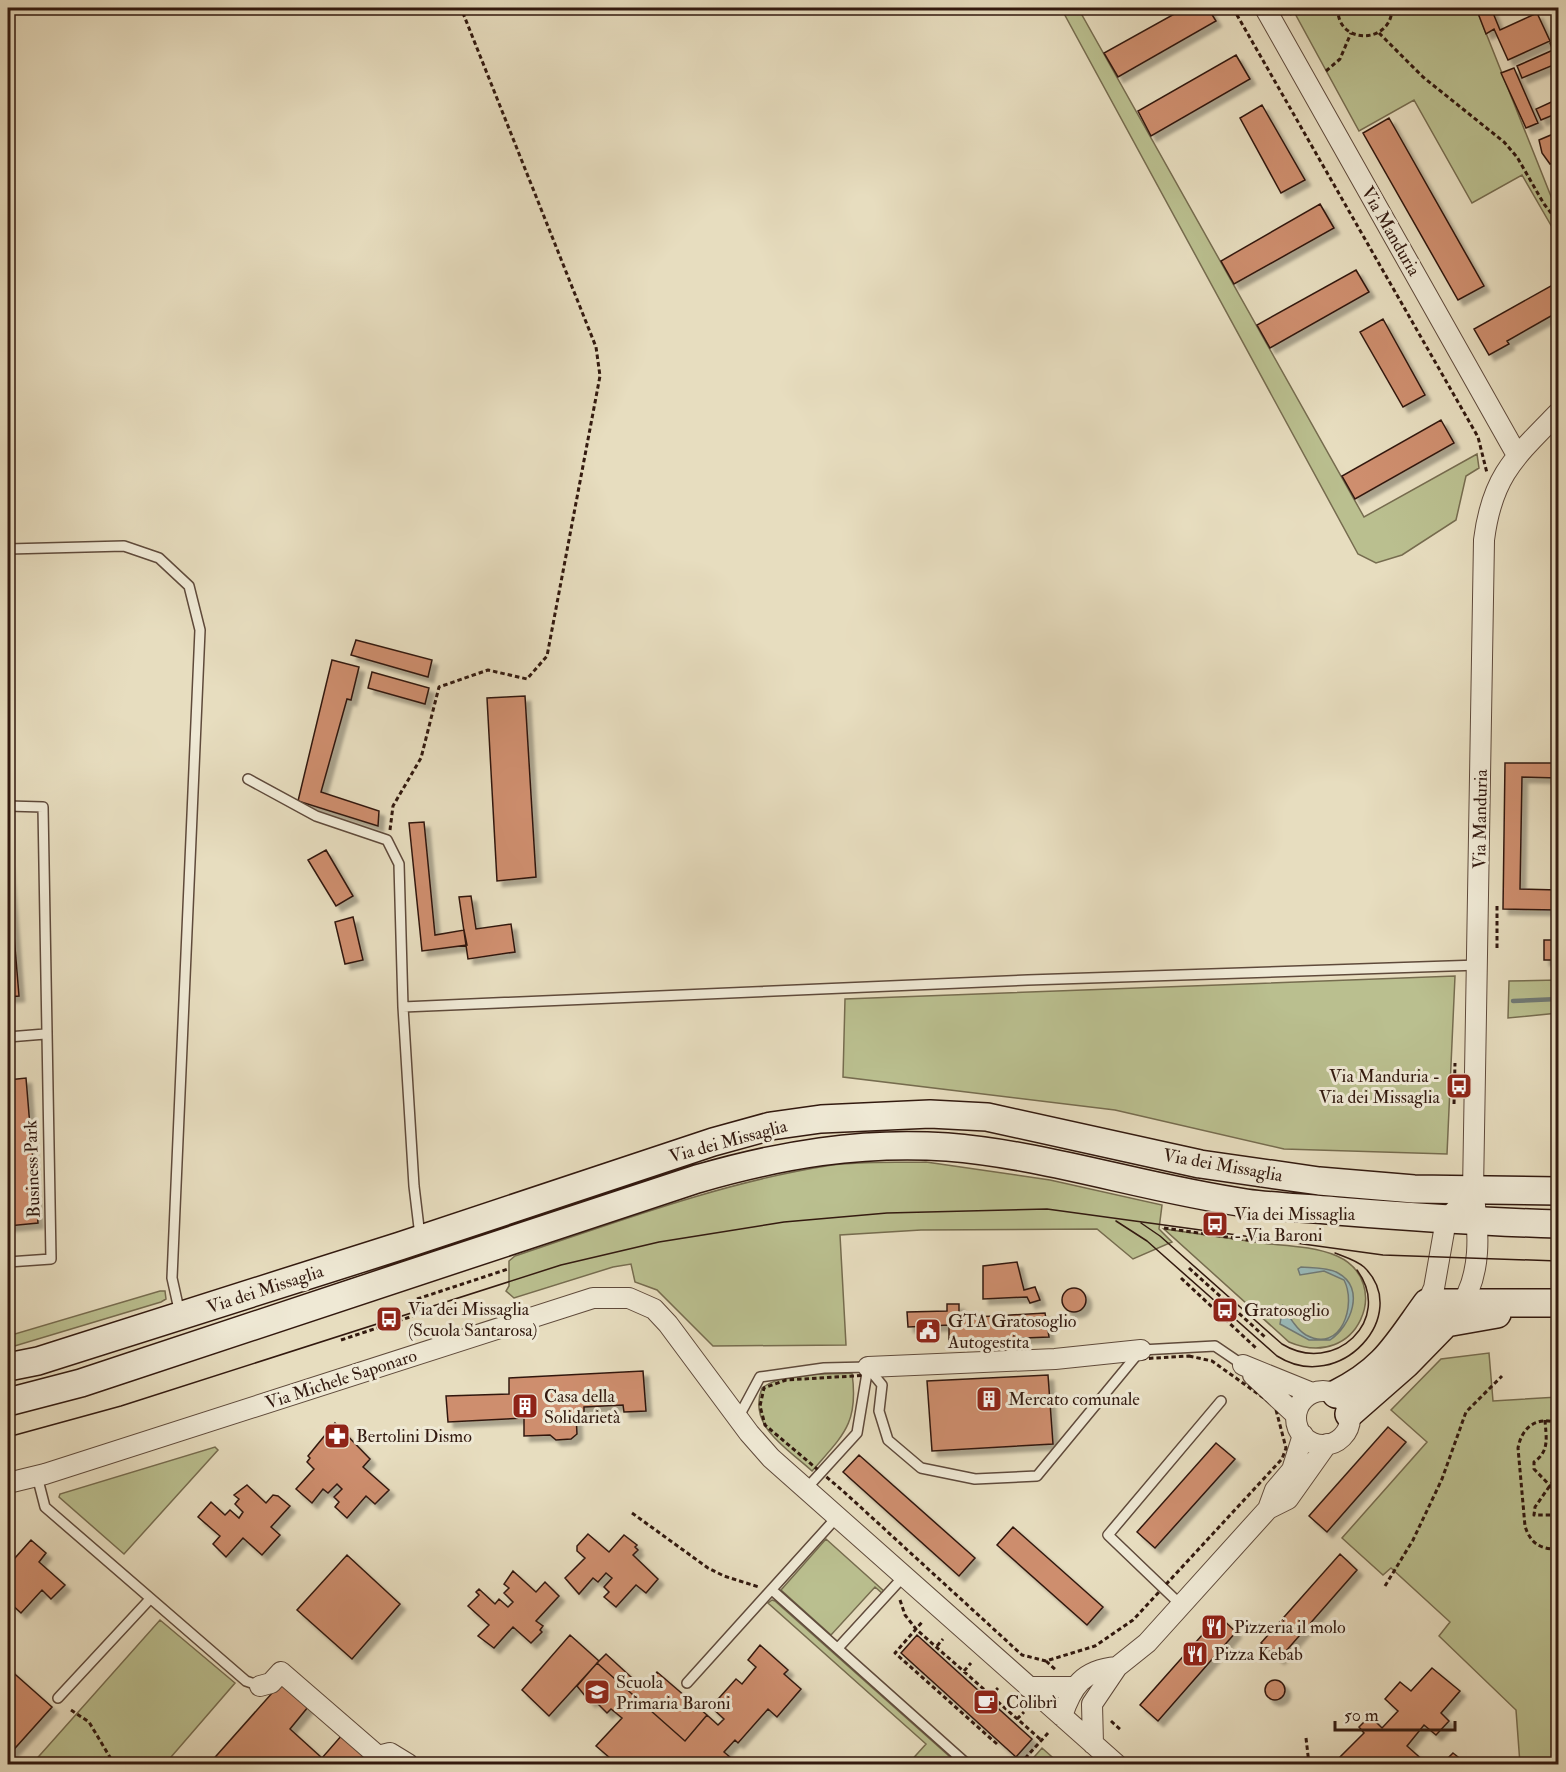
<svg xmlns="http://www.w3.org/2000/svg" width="1566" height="1772" viewBox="0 0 1566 1772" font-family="'IM FELL Double Pica',serif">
<defs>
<filter id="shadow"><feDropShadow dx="5.5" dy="5.5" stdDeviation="1.5" flood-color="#0004"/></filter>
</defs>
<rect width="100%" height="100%" fill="#e7ddbf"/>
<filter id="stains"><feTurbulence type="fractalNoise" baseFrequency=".00333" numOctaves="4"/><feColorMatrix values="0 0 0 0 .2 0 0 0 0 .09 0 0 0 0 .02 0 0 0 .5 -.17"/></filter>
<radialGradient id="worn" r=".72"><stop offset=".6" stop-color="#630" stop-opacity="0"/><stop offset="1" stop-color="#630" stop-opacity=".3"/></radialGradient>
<path fill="#babf8f" stroke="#766c4f" stroke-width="1.5" d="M1061 8H1078L1364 517 1477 454 1479 468 1466 476 1456 520 1402 555 1376 563 1358 554Z
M1292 8H1476L1558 214V234H1556L1522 175 1472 203 1414 100 1359 131Z
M1455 976 1447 1154 1284 1149 1115 1110 843 1077 845 999Z
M1558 980V1013L1508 1018 1509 981Z
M926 1162 1050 1180 1162 1205 1159 1229 1172 1242 1133 1259 1097 1229 921 1230 840 1235 846 1345 713 1346 657 1290 635 1282 631 1264 613 1267 514 1298 506 1291 509 1286V1261L515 1256C617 1222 720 1183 826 1166 859 1161 893 1163 926 1162Z
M1164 1229C1199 1234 1234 1239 1269 1244 1291 1246 1316 1247 1337 1256 1394 1281 1359 1372 1289 1342Z
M160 1291H165L166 1299 161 1302 8 1348V1336Z
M1489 1353 1493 1401 1558 1397V1764H1520L1516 1710 1439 1636 1450 1622 1391 1568 1383 1575 1342 1538 1427 1442 1391 1410 1441 1359Z
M852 1373C859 1424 843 1435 812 1471 787 1448 747 1426 762 1388 785 1371 823 1375 852 1373Z
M215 1447 218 1450 124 1554 59 1497 60 1494Z
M826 1539 885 1592 883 1594 875 1587 831 1635 781 1590Z
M772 1600 775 1601 958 1764H908L926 1744 768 1603Z
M160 1620 235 1683 165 1764H32Z
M1042 1748 1060 1764H1028Z"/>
<path fill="#99baba" stroke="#707a76" stroke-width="1.5" d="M1301 1267C1312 1268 1328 1267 1338 1273 1366 1288 1351 1326 1330 1340H1309L1280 1324 1283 1306C1289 1316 1296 1329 1306 1335 1341 1354 1357 1305 1344 1280L1324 1271 1300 1275 1298 1269Z"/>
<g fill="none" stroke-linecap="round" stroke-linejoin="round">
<path stroke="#707a76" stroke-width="4.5" d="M1513 1001 1558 999"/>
</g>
<path fill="#ce8e6e" stroke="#32190f" stroke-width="1.5" filter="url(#shadow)" d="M1185 8H1208L1216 21 1118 77 1104 53Z
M1476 8H1491L1500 30 1537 13 1550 41 1508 60 1494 29 1486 34Z
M1558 12V30L1552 15Z
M1558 39V54L1552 57 1556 64 1522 78 1517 66 1553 50 1550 43Z
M1236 55 1250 79 1151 136 1138 111Z
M1514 68 1538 123 1526 128 1501 73Z
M1558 99V113L1541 120 1536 109Z
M1262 105 1305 180 1281 193 1240 118Z
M1389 118 1484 286 1458 300 1363 133Z
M1558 132V161L1550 164 1542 153 1539 140Z
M1320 204 1334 228 1234 284 1221 261Z
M1356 270 1369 292 1270 348 1257 325Z
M1558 282V312L1507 341 1509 344 1489 355 1474 329Z
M1383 319 1425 395 1403 407 1360 332Z
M1441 420 1454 443 1355 499 1342 476Z
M356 640 432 660 428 677 351 655Z
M332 660 359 667 351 700 347 699 321 792 379 811 378 826 298 801Z
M372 672 429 688 425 704 368 688Z
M525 696 536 877 497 881 487 698Z
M1505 763H1558V778L1522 777 1520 889 1558 890V910L1503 909Z
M424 822 435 935 464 930 467 945 422 951 409 823Z
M326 850 353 896 336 906 308 860Z
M8 862 19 996 8 997Z
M471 896 476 929 511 924 515 952 468 959 459 897Z
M353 917 363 960 345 964 335 922Z
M1544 940H1558V960H1544Z
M26 1078 38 1223 8 1226V1080Z
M1017 1262 1024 1290 1035 1287 1040 1300 1030 1303 1027 1297 983 1299V1266Z
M1062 1300a12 12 0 1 1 24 0a12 12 0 1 1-24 0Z
M947 1304H959V1318L1045 1313 1049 1337 949 1341V1325L908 1327 907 1312 947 1311Z
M643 1371 646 1411 624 1412 623 1405 584 1407V1415H576L577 1434 571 1439 556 1440 550 1435 524 1436V1418L448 1422 446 1396 509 1394V1378Z
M1048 1375 1053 1444 932 1451 927 1381Z
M335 1423 370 1459 363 1467 389 1490 375 1504 366 1496 347 1518 335 1507 339 1502 334 1497 342 1489 337 1484 328 1493 323 1489 312 1503 296 1489 314 1469 307 1462 310 1458 308 1456Z
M1388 1427 1406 1442 1327 1532 1309 1516Z
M1216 1443 1235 1459 1155 1548 1137 1532Z
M859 1455 975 1558 959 1576 843 1472Z
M247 1485 266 1503 273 1495 278 1496 290 1506 271 1527 280 1535 262 1555 243 1538 226 1557 213 1544 220 1536 198 1517 211 1502 225 1515 230 1510 239 1518 243 1512 235 1504 239 1499 234 1495Z
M1013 1527 1103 1607 1087 1625 997 1545Z
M588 1534 609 1552 624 1535 637 1545 635 1547 638 1550 633 1555 658 1579 646 1593 636 1585 616 1607 604 1597 609 1592 604 1587 612 1578 606 1573 598 1582 593 1578 579 1594 565 1578 585 1558 577 1551V1546Z
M31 1540 46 1553 39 1562 65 1585 51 1599 42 1590 21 1613 9 1602 13 1598 8 1593V1552L14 1559Z
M1340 1554 1357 1570 1279 1659 1261 1643Z
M347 1555 400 1604 352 1659 297 1610Z
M513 1571 536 1592 545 1582 559 1596 536 1621 543 1626 540 1630 542 1632 531 1643 513 1627 494 1648 478 1636 489 1625 468 1606 479 1595 476 1592 479 1589 495 1604 499 1599 508 1607 513 1602 504 1593 509 1588 504 1584Z
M1219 1616 1236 1632 1158 1721 1140 1705Z
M570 1635 599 1661 549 1716 522 1690Z
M917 1635 1032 1739 1016 1757 901 1653Z
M760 1645 788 1670 784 1674 801 1689 777 1717 768 1709 738 1743 735 1740 724 1752 738 1764H617L596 1746 622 1718 611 1709 607 1713 593 1699 590 1702 577 1686 597 1663 685 1741 707 1715 718 1725 724 1719 711 1707 736 1679 742 1684 756 1667 748 1660Z
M606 1654 643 1688 657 1672 707 1715 685 1741 597 1663Z
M8 1668 52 1707 8 1756Z
M1432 1668 1460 1691 1441 1713 1449 1721 1436 1735 1424 1725 1407 1746 1425 1762 1428 1760 1432 1764H1374L1370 1761 1366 1764H1349L1340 1757 1364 1733 1359 1727 1370 1716 1382 1728 1398 1711 1385 1699 1400 1682 1411 1691Z
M1265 1690a10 10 0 1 1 20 0a10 10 0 1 1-20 0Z
M281 1683 308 1707 290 1729 322 1758 342 1735 369 1760 365 1764H209Z
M1453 1753 1467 1764H1442Z
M1271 1758 1278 1764H1265Z"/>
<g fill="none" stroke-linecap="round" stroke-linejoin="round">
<g stroke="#5f4a3b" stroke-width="12">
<path id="lane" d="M8 549 124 546 159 558 189 586 200 630 172 1278 180 1314
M248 779 316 816 387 840 399 864 403 1007 414 1186 420 1236
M8 806 43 807 51 1259 8 1262
M403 1007 1028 980 1479 965
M8 1037 45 1034
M869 1369 882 1385 879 1411 888 1440 921 1468 975 1479 1037 1476 1141 1350 1215 1346 1243 1365
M738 1418 760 1377 824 1368 868 1367
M37 1476 45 1507 246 1681 260 1686
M806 1489 857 1433 868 1367
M772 1590 967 1764
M1182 1606 1108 1535 1221 1401
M838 1648 904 1576
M687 1683 837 1517
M58 1698 150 1599"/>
</g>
<g stroke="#5f4a3b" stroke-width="22">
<path id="street" d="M1265 8 1517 455
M1457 1310C1483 1278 1479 1229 1473 1191L1484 540C1492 476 1515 457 1558 413
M1435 1312 1427 1303 1434 1288 1446 1220 1473 1191
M1243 1365 1312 1393
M868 1367 1055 1359 1141 1350
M1253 1375 1296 1415
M1296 1418a27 27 0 1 1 54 0a27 27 0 1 1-54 0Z
M8 1483 45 1474 593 1298H629L654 1309 668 1324 749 1433 771 1458 1116 1764
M1268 1509 1275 1490 1292 1470 1303 1435
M260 1686 271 1683 281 1672 378 1756 390 1753 408 1764
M1028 1687H1074
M1062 1716C1072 1686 1083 1670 1117 1667
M1093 1744 1092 1704 1117 1667 1147 1643 1268 1509 1288 1499 1327 1444"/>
</g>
<g stroke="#32190f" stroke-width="30">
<path id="secondary" d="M8 1367 38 1361 400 1246 713 1142 771 1126 821 1119 930 1114 987 1117 1200 1164 1319 1181 1414 1189 1558 1191
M1336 1394C1385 1370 1397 1344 1427 1303H1558
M8 1402 81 1383 697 1179C780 1155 861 1141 947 1147 1048 1155 1146 1189 1246 1203 1276 1207 1307 1208 1337 1211 1411 1217 1484 1222 1558 1224
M1349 1414 1406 1364 1446 1323 1497 1314"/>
</g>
<path stroke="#32190f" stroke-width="3" stroke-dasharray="4.5 3" stroke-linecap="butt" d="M1233 8 1478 437 1487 473
M1317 8 1338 13
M1338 8C1336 45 1392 45 1392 8
M1290 14 1305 8
M1379 33 1423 77 1504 142 1517 157 1544 204 1558 222
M1326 71 1340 59 1351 33
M390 830 393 806 421 758 439 687 488 670 527 679 547 656 600 376 596 347 461 8
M1497 948V904
M1454 1104 1455 1063
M1164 1228 1262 1242
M1189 1268 1265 1337
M1181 1278 1256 1348
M417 1299 508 1269
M341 1340 422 1313
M1189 1356 1212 1361 1275 1406 1286 1448 1282 1459 1133 1620 1095 1646 1046 1661 1022 1655 1010 1644 843 1491 765 1425 760 1406 764 1388 786 1380Z
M1545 1420C1546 1437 1550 1451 1534 1462V1469L1558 1494
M1558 1423C1538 1416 1522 1426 1518 1448L1525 1526C1530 1543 1541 1550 1558 1549
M1558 1474 1535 1507 1534 1515H1558
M632 1513 708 1568 724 1576 759 1587
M1385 1586 1413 1540 1442 1479 1466 1412 1502 1376
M900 1600 905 1615 916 1629 923 1621
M937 1646 943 1639
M1046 1661 1056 1670
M964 1671 971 1663
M991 1695 998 1688
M71 1710 89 1722 114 1764
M1017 1719 1024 1712
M1111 1721 1121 1730
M1306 1738 1309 1764
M997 1744 895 1653 916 1629 1041 1740
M1020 1764 1048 1733"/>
<use href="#lane" stroke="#efe9d5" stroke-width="9"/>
<use href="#street" stroke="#efe9d5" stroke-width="20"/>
<use href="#secondary" stroke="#efe9d5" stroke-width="27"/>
<path stroke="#32190f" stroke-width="1.5" d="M1116 1221 1147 1241 1277 1356C1340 1396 1413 1314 1364 1267 1356 1260 1345 1257 1335 1253
M1141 1223 1160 1236 1282 1344C1334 1376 1394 1320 1357 1270
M8 1437 121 1406 561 1265 659 1242 784 1222 887 1213 1047 1209 1383 1255 1558 1261"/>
</g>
<defs>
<g id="bus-square" transform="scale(1.35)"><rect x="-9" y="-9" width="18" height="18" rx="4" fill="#8f2418" stroke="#efe9d5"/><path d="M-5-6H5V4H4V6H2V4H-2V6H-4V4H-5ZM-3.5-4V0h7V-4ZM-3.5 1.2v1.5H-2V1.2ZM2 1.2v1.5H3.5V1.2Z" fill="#fff"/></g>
<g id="civic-square" transform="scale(1.35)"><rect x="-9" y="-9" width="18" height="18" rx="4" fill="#8f2418" stroke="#efe9d5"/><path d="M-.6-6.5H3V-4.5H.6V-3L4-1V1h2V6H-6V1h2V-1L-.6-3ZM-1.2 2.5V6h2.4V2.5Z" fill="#fff"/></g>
<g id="building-square" transform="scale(1.35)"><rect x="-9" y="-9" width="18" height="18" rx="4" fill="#8f2418" stroke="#efe9d5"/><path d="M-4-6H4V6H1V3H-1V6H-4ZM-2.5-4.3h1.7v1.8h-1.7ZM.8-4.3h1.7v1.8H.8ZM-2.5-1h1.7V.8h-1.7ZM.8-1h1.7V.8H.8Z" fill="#fff"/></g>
<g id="pharmacy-square" transform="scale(1.35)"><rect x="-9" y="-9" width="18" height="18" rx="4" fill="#8f2418" stroke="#efe9d5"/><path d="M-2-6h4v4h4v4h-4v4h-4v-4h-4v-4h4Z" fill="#fff"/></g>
<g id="restaurant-square" transform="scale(1.35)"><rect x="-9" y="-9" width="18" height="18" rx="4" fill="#8f2418" stroke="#efe9d5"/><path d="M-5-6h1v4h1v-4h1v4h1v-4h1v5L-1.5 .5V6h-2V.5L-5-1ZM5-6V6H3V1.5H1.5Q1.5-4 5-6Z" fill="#fff"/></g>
<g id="school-square" transform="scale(1.35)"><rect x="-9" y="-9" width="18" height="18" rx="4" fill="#8f2418" stroke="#efe9d5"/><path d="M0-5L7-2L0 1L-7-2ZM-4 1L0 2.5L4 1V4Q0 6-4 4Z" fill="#fff"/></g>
<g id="cafe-square" transform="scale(1.35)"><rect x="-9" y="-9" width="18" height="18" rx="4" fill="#8f2418" stroke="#efe9d5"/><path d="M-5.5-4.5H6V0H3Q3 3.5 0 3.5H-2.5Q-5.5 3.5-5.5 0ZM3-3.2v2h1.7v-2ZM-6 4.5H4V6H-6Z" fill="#fff"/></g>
</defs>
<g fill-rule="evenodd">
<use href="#bus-square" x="1459" y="1086"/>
<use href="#bus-square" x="1215" y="1224"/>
<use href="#bus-square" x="1225" y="1310"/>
<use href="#bus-square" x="389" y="1319"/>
<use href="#civic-square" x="928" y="1331"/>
<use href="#building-square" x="989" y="1399"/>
<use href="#building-square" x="525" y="1406"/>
<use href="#pharmacy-square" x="337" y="1436"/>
<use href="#restaurant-square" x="1214" y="1627"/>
<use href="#restaurant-square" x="1195" y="1654"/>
<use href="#school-square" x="597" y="1692"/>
<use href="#cafe-square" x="986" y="1702"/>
</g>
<g text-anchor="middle" stroke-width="6" stroke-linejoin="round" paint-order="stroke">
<g font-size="18" fill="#32190f" stroke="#efe9d5">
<text transform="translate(1391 231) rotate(60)" y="6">Via Manduria</text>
<text transform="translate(1480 819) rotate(-89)" y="6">Via Manduria</text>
<text transform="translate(728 1141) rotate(-15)" y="6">Via dei Missaglia</text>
<text transform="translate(1223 1165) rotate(10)" y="6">Via dei Missaglia</text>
<text transform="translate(32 1169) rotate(-92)" y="6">Business Park</text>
<text transform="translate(265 1289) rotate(-18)" y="6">Via dei Missaglia</text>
<text transform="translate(341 1379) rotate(-18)" y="6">Via Michele Saponaro</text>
</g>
<g font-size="18" fill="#32190f" stroke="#efe9d5" text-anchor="start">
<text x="1440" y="1082" text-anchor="end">Via Manduria -<tspan x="1440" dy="21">Via dei Missaglia</tspan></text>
<text x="1234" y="1220">Via dei Missaglia<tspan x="1234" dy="21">- Via Baroni</tspan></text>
<text x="408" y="1315">Via dei Missaglia<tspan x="408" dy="21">(Scuola Santarosa)</tspan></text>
<text x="1244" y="1316">Gratosoglio</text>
<text x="948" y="1327">GTA Gratosoglio<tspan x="948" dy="21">Autogestita</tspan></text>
<text x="544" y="1402">Casa della<tspan x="544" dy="21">Solidarietà</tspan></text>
<text x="1008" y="1405">Mercato comunale</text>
<text x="356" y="1442">Bertolini Dismo</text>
<text x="1234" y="1633">Pizzeria il molo</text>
<text x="1214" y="1660">Pizza Kebab</text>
<text x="616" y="1688">Scuola<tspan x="616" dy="21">Primaria Baroni</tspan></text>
<text x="1006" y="1708">Colibrì</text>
</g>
</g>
<rect width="1566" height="1772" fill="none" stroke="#e7ddbf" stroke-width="30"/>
<rect x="9" y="9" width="1548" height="1754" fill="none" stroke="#32190f" stroke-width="3"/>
<rect x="15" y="15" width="1536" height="1742" fill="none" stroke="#32190f" stroke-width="1.5"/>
<path d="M1335 1721v9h120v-9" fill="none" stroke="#32190f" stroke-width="3"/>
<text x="1344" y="1721" font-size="18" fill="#32190f" stroke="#efe9d5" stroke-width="4.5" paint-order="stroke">50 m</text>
<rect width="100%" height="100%" filter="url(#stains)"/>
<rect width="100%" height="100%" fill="url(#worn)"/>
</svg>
